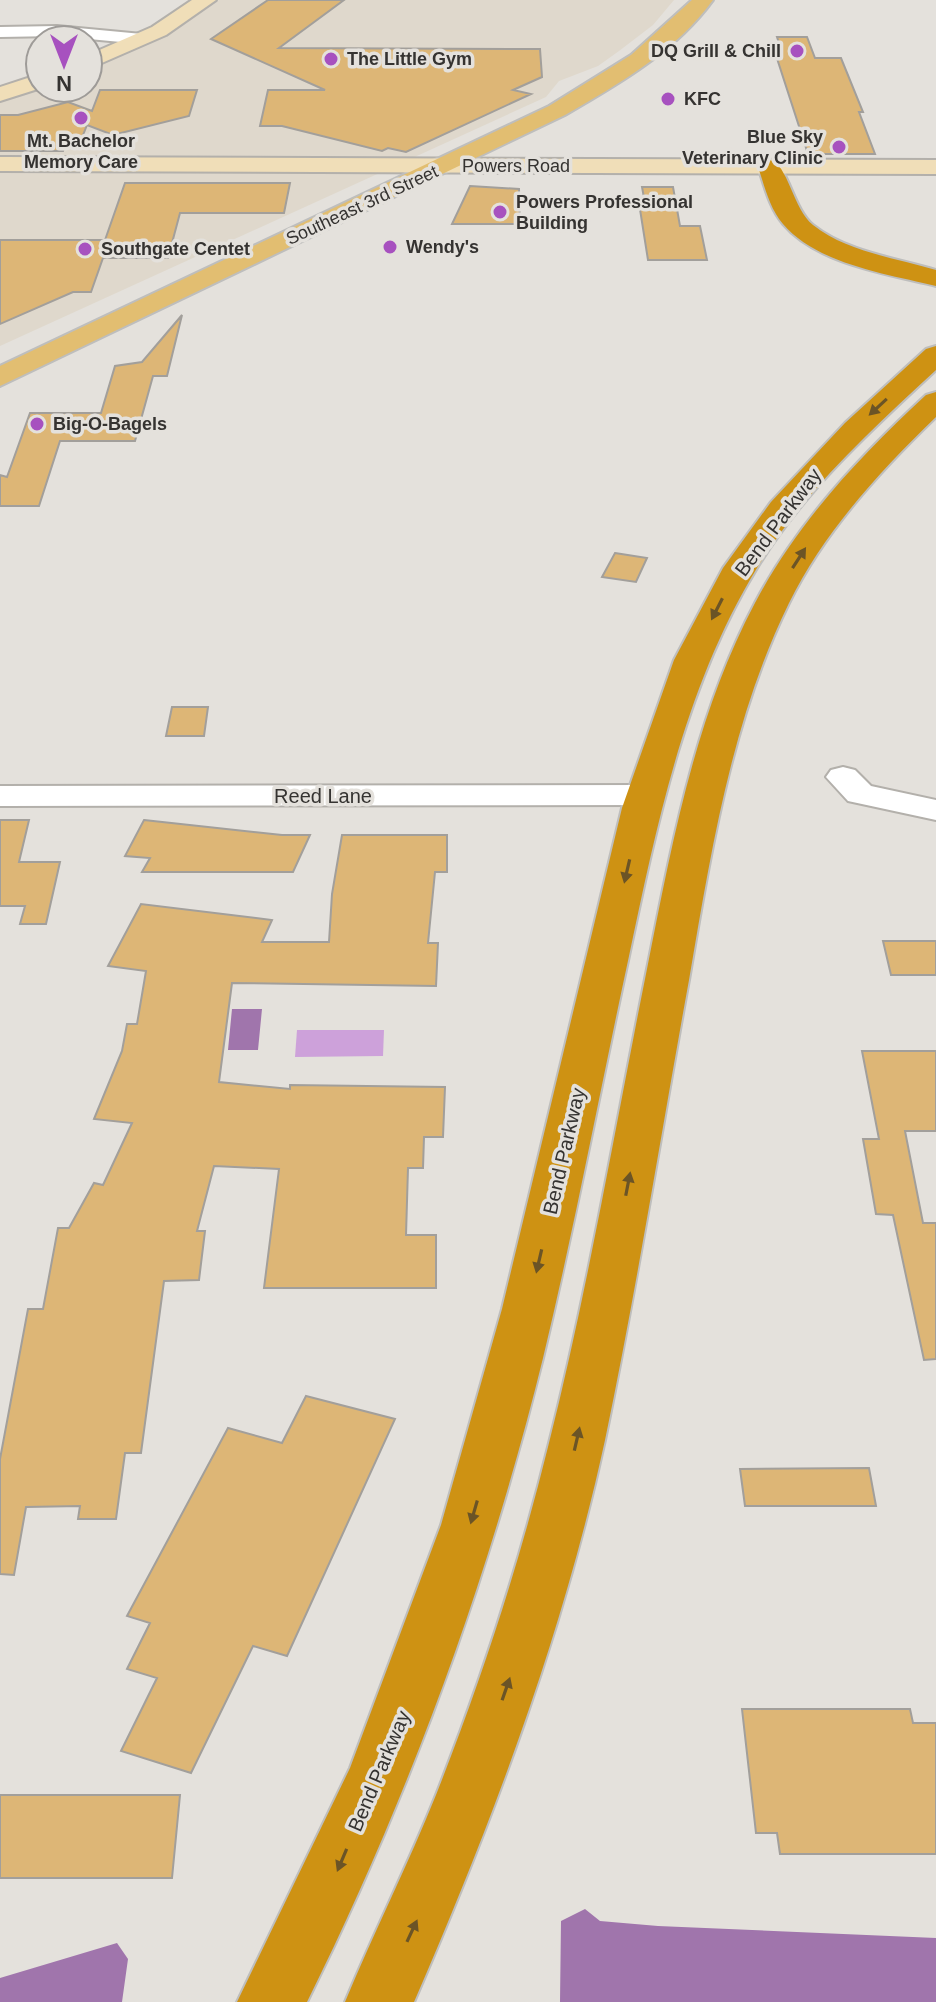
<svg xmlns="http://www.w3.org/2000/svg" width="936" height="2002" viewBox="0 0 936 2002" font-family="Arial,sans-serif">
<rect width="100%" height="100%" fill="#e4e1dc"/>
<path fill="#dfd8cc" d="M219 0H674L653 25 619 51 598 66 559 81 546 97 0 346V99L40 88H88V69L180 27Z"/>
<path fill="#cda1da" d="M297 1030H384L383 1056 295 1057Z"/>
<path fill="#a075ac" d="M232 1009H262L258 1050H228Z
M585 1909 600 1921 658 1926 936 1938V2002H560L561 1921Z
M117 1943 128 1959 122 2002H0V1978Z"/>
<path fill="#ddb676" stroke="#a29f9b" stroke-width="2" d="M268 0H344L279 48 540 49 542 77 513 90 531 94 406 152 388 148 382 151 282 126H260L268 90H325L211 39Z
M777 37H807L815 58H841L863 112H859L875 154H808L772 43H779Z
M100 90H197L189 116 113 135 87 125 81 140H67L63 151H0V115H18L68 102 92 111Z
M125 183H290L284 213H180L168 258H103L91 292H73L0 324V240H105Z
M470 186 519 189 520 224H452Z
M642 187H673L680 226H700L707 260H648L639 203H645Z
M182 315 167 376H153L135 441H60L39 506H0V475L7 477 30 413H101L115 366 142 362Z
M615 553 647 558 636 582 602 577Z
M172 707H208L204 736H166Z
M0 820H29L19 862H60L46 924H20L25 906H0Z
M144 820 282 835H310L293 872H142L150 858 125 856Z
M342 835H447V872H435L428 943H438L436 986 232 983 219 1082 290 1089V1085L445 1087 443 1137H424L423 1168H408L406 1235H436V1288H264L279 1169 214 1166 197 1231H205L199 1280 164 1281 141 1453H125L116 1519H78L80 1506 26 1507 14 1575 0 1574V1459L28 1309H43L58 1228H69L94 1183 103 1185 132 1123 94 1119 122 1051 127 1024H137L146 971 108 966 141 904 272 920 262 942H329L332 894Z
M883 941H936V975H891Z
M862 1051H936V1131H905L923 1223H936V1359L924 1360 893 1215 876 1214 863 1139H879Z
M306 1396 395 1419 287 1656 253 1646 191 1773 121 1751 157 1678 127 1669 150 1623 127 1616 228 1428 282 1443Z
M869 1468 876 1506H745L740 1469Z
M742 1709H910L913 1723H936V1854H780L777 1833H756Z
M0 1795H180L172 1878H0Z"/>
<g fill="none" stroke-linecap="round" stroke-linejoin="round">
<g stroke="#b3b0ab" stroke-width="4">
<path id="street" d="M57 26 142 34 151 39 142 44 57 36 0 37V27Z
M843 767 855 770 871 786 936 800V820L848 801 826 777 831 770Z
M646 785 658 788 663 795 658 802 646 805 0 806V786Z"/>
</g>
<g stroke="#b3b0ab" stroke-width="4">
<path id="secondary" d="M192 0H216L166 35 88 69V55L152 27Z
M40 74 41 88 0 101V87Z
M0 157 936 160V174L0 171Z"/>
</g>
<g stroke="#bebebd" stroke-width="4">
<path id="primary" d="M692 0H713C676 51 619 84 565 115L0 386V366L549 106 631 55Z"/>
</g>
<g stroke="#bebebd" stroke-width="4">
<path id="highway" d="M770 160C788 164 793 209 813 225 847 252 896 258 936 270V286C887 274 817 264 783 224 769 207 765 187 758 167Z
M936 346V370C871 430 803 492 757 568 685 686 657 823 629 956 600 1090 575 1225 543 1358 488 1581 409 1796 307 2002H237L350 1768 441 1525 502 1309 622 808 674 660 723 568 771 502 845 423 926 349Z
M936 392V417C879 472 824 532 789 603 731 721 711 852 689 980 661 1133 637 1287 605 1440 563 1634 493 1820 414 2002H345C374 1932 408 1865 436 1795 481 1681 519 1565 548 1447 588 1289 615 1128 647 969 672 844 695 716 755 603 797 523 860 456 926 395Z"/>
</g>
<use href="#street" fill="#fff" fill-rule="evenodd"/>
<use href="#secondary" fill="#f0deb8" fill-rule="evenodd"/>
<use href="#primary" fill="#e2be71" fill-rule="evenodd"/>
<use href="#highway" fill="#ce9213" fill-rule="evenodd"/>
</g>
<defs><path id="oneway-solid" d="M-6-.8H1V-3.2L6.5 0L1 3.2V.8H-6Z" transform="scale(2)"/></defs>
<g fill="#6b5426">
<use href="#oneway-solid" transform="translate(878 407) rotate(137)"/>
<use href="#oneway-solid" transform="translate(799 558) rotate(-57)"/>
<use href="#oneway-solid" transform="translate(717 609) rotate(117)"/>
<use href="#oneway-solid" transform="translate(627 871) rotate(103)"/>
<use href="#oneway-solid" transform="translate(628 1184) rotate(-79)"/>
<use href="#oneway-solid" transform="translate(539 1261) rotate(103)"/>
<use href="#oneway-solid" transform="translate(577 1439) rotate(-77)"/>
<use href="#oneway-solid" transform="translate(474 1512) rotate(106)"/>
<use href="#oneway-solid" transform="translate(506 1689) rotate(-71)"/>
<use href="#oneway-solid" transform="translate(342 1860) rotate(113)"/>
<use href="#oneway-solid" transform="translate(412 1931) rotate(-65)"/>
</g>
<g fill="#a751bf" stroke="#e4e1dc" stroke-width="3">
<circle cx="797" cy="51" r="8"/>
<circle cx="331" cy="59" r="8"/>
<circle cx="668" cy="99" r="8"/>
<circle cx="81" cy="118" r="8"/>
<circle cx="839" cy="147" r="8"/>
<circle cx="500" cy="212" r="8"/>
<circle cx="390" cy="247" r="8"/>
<circle cx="85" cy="249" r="8"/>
<circle cx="37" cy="424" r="8"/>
</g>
<g text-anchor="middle" stroke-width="7" stroke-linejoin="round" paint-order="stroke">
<g font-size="18" font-weight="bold" fill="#353331" stroke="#e4e1dc" text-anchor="start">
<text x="781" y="57" text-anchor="end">DQ Grill &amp; Chill</text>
<text x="347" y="65">The Little Gym</text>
<text x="684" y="105">KFC</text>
<text x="823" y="143" text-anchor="end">Blue Sky<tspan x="823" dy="21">Veterinary Clinic</tspan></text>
<text x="81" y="147" text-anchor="middle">Mt. Bachelor<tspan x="81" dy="21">Memory Care</tspan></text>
<text x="516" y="208">Powers Professional<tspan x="516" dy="21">Building</tspan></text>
<text x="406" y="253">Wendy's</text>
<text x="101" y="255">Southgate Centet</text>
<text x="53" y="430">Big-O-Bagels</text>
</g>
<g font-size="18" fill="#353331" stroke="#e4e1dc">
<text x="516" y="172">Powers Road</text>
<text transform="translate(362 205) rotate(-25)" y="6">Southeast 3rd Street</text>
</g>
<g font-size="20" fill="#353331" stroke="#e4e1dc">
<text transform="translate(778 522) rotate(-53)" y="7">Bend Parkway</text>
<text x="323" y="803">Reed Lane</text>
<text transform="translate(564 1151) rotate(-77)" y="7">Bend Parkway</text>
<text transform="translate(379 1771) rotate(-67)" y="7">Bend Parkway</text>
</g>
</g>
<g transform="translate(64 64) rotate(180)"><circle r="38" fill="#e4e1dc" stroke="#9e9b98" stroke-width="2"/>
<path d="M0-6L14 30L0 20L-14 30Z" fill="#a751bf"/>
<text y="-12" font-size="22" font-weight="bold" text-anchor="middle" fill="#353331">N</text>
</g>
</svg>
